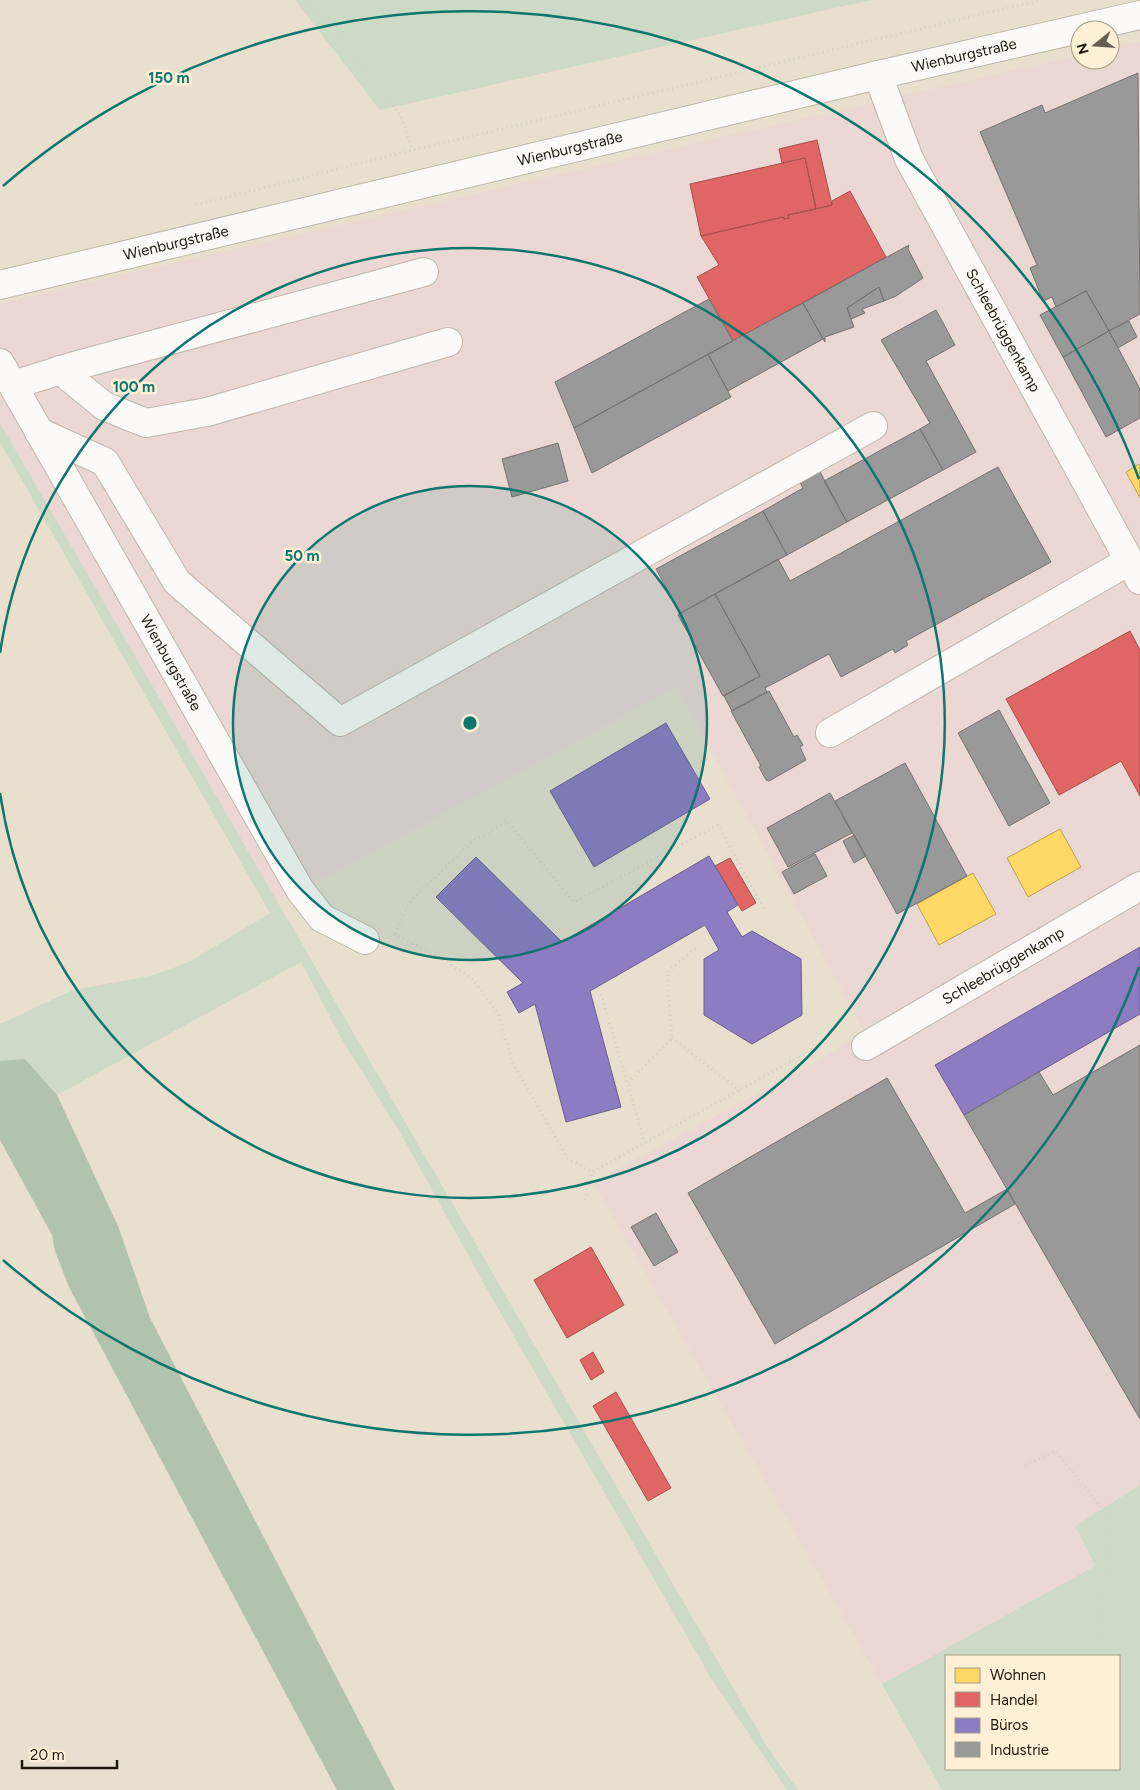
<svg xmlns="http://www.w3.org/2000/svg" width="1140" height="1790" viewBox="0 0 1140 1790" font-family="Figtree,sans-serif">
<rect width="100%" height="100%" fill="#e8dfce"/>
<path fill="#ebd8d4" d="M1140 41V1485L1075 1526 1095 1566 882 1684 593 1182 802 1070 865 1033 677 687 278 903 0 423V303L1080 55V60H1110V48Z"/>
<path fill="#cedac8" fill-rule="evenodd" d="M295 0H871L380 110Z
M0 423 768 1748 798 1790H787L711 1678 492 1298 401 1134 341 1038 301 962 57 1095 25 1059 0 1061V1024L73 990 150 976 176 967 191 961 270 913 0 442Z
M1140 1485V1790H942L882 1684 1095 1566 1075 1526ZM1119 1656V1769H946V1656Z"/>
<path fill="#b1c2ad" d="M25 1059 57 1095 118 1226 150 1318 395 1790H337L69 1287 55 1251 52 1235 0 1140V1061Z"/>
<path fill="#ffd966" stroke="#bc9f4b" d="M1139 464 1140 467V498L1126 472Z
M1060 829 1081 867 1028 897 1007 858Z
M973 873 996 914 939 945 917 904Z"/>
<path fill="#e06666" stroke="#a64f4b" d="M817 140 832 205 816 209 805 158 782 163 779 149Z
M805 158 816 209 788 215 789 218 784 219 783 217 701 236 690 184Z
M850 191 886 257 733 341 697 277 719 265 701 236 783 217 784 219 789 218 788 215 832 205V201Z
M1130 631 1140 650V796L1121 761 1059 795 1006 699Z
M730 858 756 903 742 911 715 866Z
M591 1247 624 1305 567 1338 534 1280Z
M593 1352 604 1372 591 1380 580 1360Z
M616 1392 671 1488 648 1501 593 1406Z"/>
<path fill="#8e7cc3" stroke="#6c5e8c" d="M666 723 710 799 594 867 550 791Z
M709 856 738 905 727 912 742 937 752 931 801 959 802 1015 752 1044 704 1015V959L719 950 705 925 590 991 621 1107 566 1122 535 1004 519 1013 507 992 523 983 436 897 476 857 562 942Z
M1140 947V1014L964 1115 935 1065Z"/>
<path fill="#999" stroke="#74726f" d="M1138 73 1140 314 1109 331 1086 291 1056 307 1052 297 1043 301 1030 268 1037 265 980 132 1042 105 1045 113Z
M909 245 908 249 923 278 896 296 884 301 879 287 847 308 854 327 825 337V342L803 303Z
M879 287 884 301 862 309 865 313 851 319 847 308Z
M1086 291 1109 331 1063 357 1040 315Z
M709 299 733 341 574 428 555 382Z
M803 303 823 339 728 391 708 354Z
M936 310 955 345 926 361 976 452 943 470 920 429 930 423 881 340Z
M1129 321 1137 337 1118 348 1109 331Z
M1109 331 1140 389V418L1106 437 1063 357Z
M708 354 731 397 592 473 574 428Z
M920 429 943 470 847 522 824 481Z
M558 443 568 481 512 497 502 459Z
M998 467 1051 562 906 641 908 645 895 653 893 649 841 677 829 654 765 688 767 692 732 711 724 696 760 676 715 594 778 559 790 581Z
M819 470 847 522 787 555 763 511 803 488 799 481Z
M763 511 787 555 680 613 656 569Z
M715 594 760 676 723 696 678 615Z
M769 691 794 737 797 735 803 745 800 747 806 760 769 781 766 780 759 767 761 766 731 711Z
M999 710 1050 803 1009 826 958 733Z
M905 763 967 876 897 914 835 801Z
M830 793 852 833 788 867 767 828Z
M854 835 866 856 854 863 843 841Z
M815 854 827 876 794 894 782 872Z
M1140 1045V1419L964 1115 1039 1072 1053 1095Z
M887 1078 965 1213 1007 1189 1015 1204 775 1344 688 1193Z
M656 1213 678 1252 654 1266 631 1227Z"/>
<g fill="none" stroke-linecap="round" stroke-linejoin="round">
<g stroke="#beb7aa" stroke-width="30">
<g id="minor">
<path id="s1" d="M878 75 909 159 1140 580"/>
<path id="s2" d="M0 285 878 75 1140 15"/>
<path id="s3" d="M0 363 300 890 322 918 365 940"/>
<path d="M60 370 104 406 146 423 207 412 448 342"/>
<path d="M13 385 74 366 424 272"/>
<path d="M39 432 105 462 177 582 340 722 873 426"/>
<path d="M830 733 1129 561"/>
<path id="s4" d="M866 1046 1140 886"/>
</g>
</g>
<path stroke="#d4d1cc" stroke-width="3" stroke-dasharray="1 4" stroke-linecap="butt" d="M308 0 400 114 413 150
M196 205 413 150 1041 0
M394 934 437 956 473 979 499 1015 512 1062 568 1159 592 1172
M395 934 411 900 472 842 507 821 574 902 718 825 764 909
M601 994 645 1143
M672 1038 740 1091
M628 1083 672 1038 667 972 698 946
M585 1200 592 1172 815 1048
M1025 1465 1055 1451 1106 1513 1112 1540 1098 1613 1099 1656"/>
<use href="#minor" stroke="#fcfaf8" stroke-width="28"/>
</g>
<circle cx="470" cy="723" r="237" fill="#0f766e" fill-opacity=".12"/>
<g fill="none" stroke="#0f766e" stroke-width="2.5">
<circle cx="470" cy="723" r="237"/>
<path d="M0 653A475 475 0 1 1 0 793"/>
<path d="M1139 967A712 712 0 0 1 3 1260M3 186A712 712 0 0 1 1139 479"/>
</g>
<g text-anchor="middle" stroke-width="5" stroke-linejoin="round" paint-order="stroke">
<g font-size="15" fill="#1e180d" stroke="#fdf0d7">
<text dy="5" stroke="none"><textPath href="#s2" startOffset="991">Wienburgstraße</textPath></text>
<text dy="5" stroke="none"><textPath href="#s2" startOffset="586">Wienburgstraße</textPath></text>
<text dy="5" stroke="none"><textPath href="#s2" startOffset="181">Wienburgstraße</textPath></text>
<text dy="5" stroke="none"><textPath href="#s1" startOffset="285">Schleebrüggenkamp</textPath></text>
<text dy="5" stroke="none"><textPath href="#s3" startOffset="345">Wienburgstraße</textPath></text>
<text dy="5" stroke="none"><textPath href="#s4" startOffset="159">Schleebrüggenkamp</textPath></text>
</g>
</g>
<circle cx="470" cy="723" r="8" fill="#0f766e" stroke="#fdf0d7" stroke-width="2.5"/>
<g font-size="15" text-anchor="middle" font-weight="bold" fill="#0f766e" stroke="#fdf0d7" stroke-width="5" stroke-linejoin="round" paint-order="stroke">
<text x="169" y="83">150 m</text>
<text x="134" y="392">100 m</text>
<text x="302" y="561">50 m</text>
</g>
<rect x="945" y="1655" width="175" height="115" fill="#fdf0d7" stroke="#a49a86"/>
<rect x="955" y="1668" width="25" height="15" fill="#ffd966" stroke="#a49a86"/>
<text x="990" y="1680" font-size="15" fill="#1e180d">Wohnen</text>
<rect x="955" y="1692" width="25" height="15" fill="#e06666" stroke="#a49a86"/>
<text x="990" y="1705" font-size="15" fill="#1e180d">Handel</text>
<rect x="955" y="1718" width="25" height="15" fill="#8e7cc3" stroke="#a49a86"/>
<text x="990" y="1730" font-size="15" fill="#1e180d">Büros</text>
<rect x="955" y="1742" width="25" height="15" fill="#999999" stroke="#a49a86"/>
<text x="990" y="1755" font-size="15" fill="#1e180d">Industrie</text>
<g transform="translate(1095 45) rotate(253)"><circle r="24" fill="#fdf0d7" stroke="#a49a86"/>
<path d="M0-4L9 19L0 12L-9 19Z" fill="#655e51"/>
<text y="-8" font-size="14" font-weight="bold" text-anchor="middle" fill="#1e180d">N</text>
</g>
<path d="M22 1760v8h95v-8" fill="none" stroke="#1e180d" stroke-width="2.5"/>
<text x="30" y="1760" font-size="15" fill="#1e180d" stroke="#fdf0d7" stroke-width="4" paint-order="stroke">20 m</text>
</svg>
